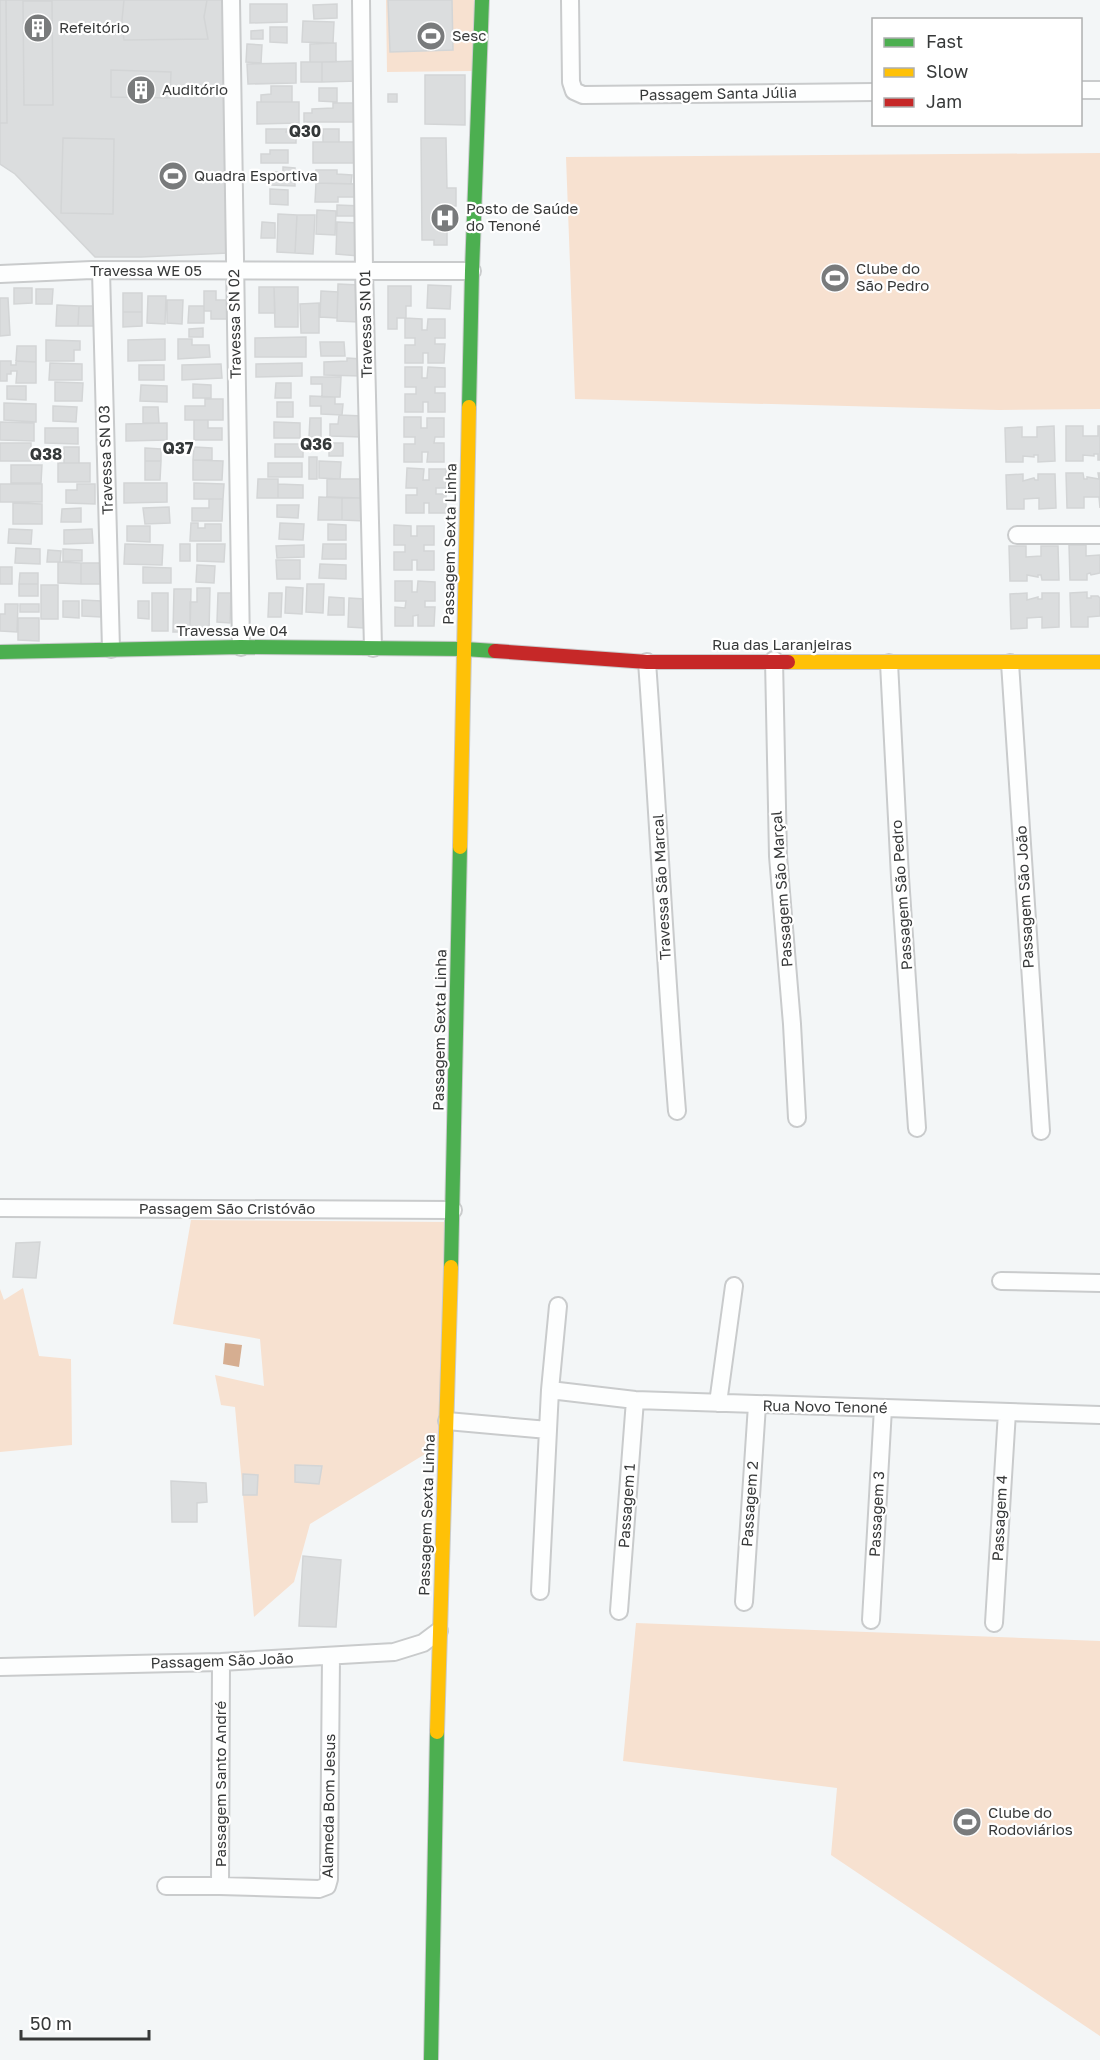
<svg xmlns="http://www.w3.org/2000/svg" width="1100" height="2060" viewBox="0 0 1100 2060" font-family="'Golos Text',sans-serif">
<rect width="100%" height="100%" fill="#f3f6f7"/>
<path fill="#f7e1d0" d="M386 0H477L473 71 387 72Z
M1100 153V409L999 410 575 399 566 157Z
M191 1220 448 1222 440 1445 310 1524 294 1582 254 1617 235 1407 221 1405 215 1375 264 1386 260 1339 173 1324Z
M23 1288 39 1356 71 1359 72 1445 0 1452V1289L4 1300Z
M636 1623 1100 1641V2036L831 1855 837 1788 623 1761Z"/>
<path fill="#d6ae91" d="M225 1343 242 1345 239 1367 223 1364Z"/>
<path fill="#dbddde" stroke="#d3d5d6" stroke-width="1.5" d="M0 0H6L7 123H0Z
M0 0H223L228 253 141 257H95L15 174 0 164Z
M124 0H207L204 17 208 39 124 40 122 20Z
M388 0H452L453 50 390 52Z
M23 1H52L53 105H24Z
M250 4H287V22L250 23Z
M337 4V18L314 19 313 5Z
M303 21 334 22 333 43 302 42Z
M270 27H287V43L270 42Z
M263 30V39H251V31Z
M336 43V62H310V44Z
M247 44 262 45 261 63 246 62Z
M358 61V81L322 82V62Z
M301 62H322V82H301Z
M296 63V83L248 84 247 64Z
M111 70 171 72 170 98 111 97Z
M425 75H465V125L425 124Z
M271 86H292V102H261V95L271 94Z
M319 88H337V102L319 101Z
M388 94H397V102H388Z
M257 102H299V123L257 124Z
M333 103H359V122H304V113H312V109L333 108Z
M266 129H287L286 132H296V143H266Z
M323 129H339V142H323Z
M63 138 114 139 113 214 61 213Z
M421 138H446L447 188H456V206H447V245H434V240H422Z
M313 142H359V163H313Z
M270 150H288V163H261V154H270Z
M283 167 295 168V186L270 185 271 172H283Z
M316 170H337V174L352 175 351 184 316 183Z
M316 183 359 184V197H338V202H315Z
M270 189 288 190V205L270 204Z
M337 205 362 206V216H337Z
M317 210 336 211 335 235 316 234Z
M278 214 297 215 295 253 277 252Z
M297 215H315L313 254 295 253Z
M262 222 275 223V238H261Z
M337 222 360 223 359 256 336 254Z
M338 284 360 285 359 322 337 321Z
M428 285 451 286 450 309 427 308Z
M388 286H411V306H406V318H397V329H388Z
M259 287H274L275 313H259Z
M274 287H298V327H275Z
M14 288H32V303L14 304Z
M36 289H53L52 304H36Z
M204 291H216V300H227V319H211V311H204Z
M321 291 338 292 337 318 320 317Z
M123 293H142V312H123Z
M148 296H166L165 324 147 323Z
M0 298H8L10 335 0 336Z
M167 300H183L182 324 167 323Z
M319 303V333H301L300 304Z
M57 305 79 306 78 326H56Z
M79 306H97V326H78Z
M189 306H204V323H188Z
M123 312H142V326L123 327Z
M405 318 422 319V330H427L428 319H445V338H435V344H445L444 363H428V353H423V363H405V345H415V338H405Z
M203 328V337H189V329Z
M306 337V357H255V338Z
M165 339V360L128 361V340Z
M178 339H192V345H209L210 357 178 359Z
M46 340 80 341V350H74V361H46Z
M320 342H344L345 356H321Z
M17 346H36V362L16 361Z
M347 358 362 359 361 376 324 375V362L347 361Z
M0 361H11V365H16V361L36 362V383H16L17 371H11V374H7V381H0Z
M50 363 82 364V380H49Z
M302 363V376L256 377V364Z
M221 364 222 378 182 380V365Z
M139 365H164V380H139Z
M405 367H422V378H427L428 367 445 368V387H435V393H445V412H428V402H423V412H405V394H416V387H405Z
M311 377H341L340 397H322V384H311Z
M55 382 83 383 82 401H55Z
M276 383H291V398H275Z
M193 384 211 385V398H193Z
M141 385 167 386V402L140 401Z
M7 386H26V400L7 399Z
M310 396 335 397V404H343L342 415 321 414V406H310Z
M205 399H223V420H185V406H205Z
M277 402H293V417H277Z
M4 403 36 404V422L4 420Z
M53 406 77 407 76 422 53 421Z
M143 407H158L159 423H143Z
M339 415 363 416 362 437 330 436V424H338Z
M404 417H421V428H427V418H444V437H435L434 443H444V462H427L428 452H422V462H404V444H415V437H404Z
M310 418H321V437H309Z
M194 420H208V428H222V440H194Z
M0 422 34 423V441L0 440Z
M274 422 300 423V438H274Z
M167 423V440L126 441V424Z
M1054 426 1055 461 1038 462V455H1034V457L1023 456V462H1006L1005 428 1022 427V437H1037V427Z
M1066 426H1083V436H1098V426H1100V460H1098V454H1094V456L1083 455V461H1066Z
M45 428H78V444L45 443Z
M0 443H31V461H0Z
M329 443H343V456H329Z
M275 444H303V457H275Z
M64 447H79V463H64Z
M194 447 212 448V460H193Z
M145 448 161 449V461H145Z
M309 457H317V479H309Z
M193 460 223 461 222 480H193Z
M145 461H161L160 480H145Z
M319 461 341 462 340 479 319 478Z
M58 463H90V482H58Z
M268 463H302V477H268Z
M11 465H42L41 483H11Z
M407 468 424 469 423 480H429V469H446V488H436V494H446V513H429V503H424V513H406V495H417V488H406Z
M1066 473H1083L1084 479H1087V477L1099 479 1098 473H1100V508L1099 497H1084V508H1067Z
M1023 474V481L1034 478 1035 480H1038V474H1055L1056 508 1039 509V498L1024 499V509H1007L1006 475Z
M258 479H278V498H257Z
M327 479H362V498L327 497Z
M124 483H167V502L124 503Z
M194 483 224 484 223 499H194Z
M0 484H42V502H0Z
M77 484H95V504L66 503V490H77Z
M278 484 303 485V498H278Z
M319 497 342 498V520H318Z
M342 498H366L365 521 342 520Z
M209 499H223L222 521H192V508H209Z
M13 503 42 504V524H13Z
M277 505H299L298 518 277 517Z
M169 507 170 523 145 524 143 508Z
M81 508V522H61L62 509Z
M191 523H198V528H205V524H221V541H190Z
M280 523 304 524 303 540 279 539Z
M328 524 346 525V540H328Z
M394 525 411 526V536H417V526H434V545H424V551H434V570H417V560H412V570H394V552H405V545H394Z
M127 526H150V542L127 541Z
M9 529 32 530 31 544 8 543Z
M92 529 93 543 64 544V530Z
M125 544 163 545 162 565 124 564Z
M180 544H190V561H180Z
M197 544H225L224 562 197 561Z
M323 544H346V559H322Z
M304 545V557L277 558 276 546Z
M1069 545H1086V556L1100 555V573L1091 575 1090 573 1087 574V580H1070Z
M1009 546H1026V557L1041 556V546H1058L1059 580H1042L1041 575H1038V577L1027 575V581H1010Z
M16 548 40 549V564L15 563Z
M63 549 82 550V561H63Z
M48 550 61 551 60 562H47Z
M276 560H300V579H277Z
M58 562 81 563V584L58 583Z
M81 563H102V584H81Z
M320 564 346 565V579L319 578Z
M197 565 215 566 214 583 196 582Z
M0 567H12V584H0Z
M143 567 171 568V583H143Z
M20 573H38V584H19Z
M395 581H412V592H417L418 581 435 582V601H425V607H435L434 626H418V615L413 616V626H395V607L405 608 406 601H395Z
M19 584H38V596H19Z
M307 584H324L323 613 306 612Z
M41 585H58V619H41Z
M286 587 303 588 302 614 285 613Z
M197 588H210L209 632H190V602H197Z
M174 589H191L190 632H173Z
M1087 592V598H1091V596H1098L1100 598V616L1088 617V627H1071L1070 593Z
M152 593H168V631H152Z
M218 593H231L230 623 217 622Z
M269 593H282L281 617H268Z
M1027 593V600L1038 597V599H1042V593H1059V627L1042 628V617L1027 618V628L1011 629 1010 594Z
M329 597 344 598V615H328Z
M349 598 365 599 364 628 348 627Z
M82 600 101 601V617L82 616Z
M63 601H79V618L63 617Z
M138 601H149V619L138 618Z
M5 604H18L17 632 0 631V614H5Z
M20 604H39V612H20Z
M18 618H39V641L18 640Z
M40 1242 36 1278 13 1277 16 1243Z
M295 1465 322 1466 319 1484 295 1482Z
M243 1474 258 1475 257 1495H243Z
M171 1481 206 1483 207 1502 197 1503V1522H172Z
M303 1556 341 1560 336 1627 299 1626Z"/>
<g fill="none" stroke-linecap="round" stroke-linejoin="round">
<g stroke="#c9cbcc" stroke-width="20">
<path id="street" d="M231 0 241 647
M361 0 364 270 373 648
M570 0 571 82 574 91 583 95 874 92
M1080 90H1100
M101 271 111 649
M0 274 92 270 472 271
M1017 535H1100
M774 660 778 856 792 1024 797 1118
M647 662C658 811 665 962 677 1111
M889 663 900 877 917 1128
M1010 663 1041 1131
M0 1208 453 1210
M1001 1281 1100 1283
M550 1390 635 1400 1100 1415
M718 1403 734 1286
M447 1421 548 1430
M540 1591 550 1390 558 1306
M744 1602 757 1405
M619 1611 635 1400
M871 1620 883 1408
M994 1623 1007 1412
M0 1667 221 1662 394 1652 423 1643 439 1631
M166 1886H220L221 1662
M220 1886 319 1889 327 1886 329 1879 331 1656"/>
</g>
<g stroke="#c9cbcc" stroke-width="16">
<path id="fast" d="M469 407 472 271 482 0
M0 652 241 647 464 649 495 651
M451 1267 460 847
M431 2060 437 1732"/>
</g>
<g stroke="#c9cbcc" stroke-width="16">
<path id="slow" d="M788 662H1100
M460 847 469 407
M437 1732 451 1267"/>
</g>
<g stroke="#c9cbcc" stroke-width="16">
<path id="jam" d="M495 651 647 662H788"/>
</g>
<use href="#street" stroke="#fdfefe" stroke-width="16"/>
<use href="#fast" stroke="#4caf50" stroke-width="14"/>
<use href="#slow" stroke="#ffc107" stroke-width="14"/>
<use href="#jam" stroke="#c62828" stroke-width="14"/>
</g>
<defs>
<g id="building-disc" transform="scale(1.5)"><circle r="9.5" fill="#797b7c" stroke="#fff"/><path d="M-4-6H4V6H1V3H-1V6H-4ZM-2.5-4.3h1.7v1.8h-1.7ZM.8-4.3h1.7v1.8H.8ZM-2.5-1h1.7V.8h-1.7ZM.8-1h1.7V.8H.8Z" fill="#fff"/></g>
<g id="stadium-disc" transform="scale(1.5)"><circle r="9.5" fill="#797b7c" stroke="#fff"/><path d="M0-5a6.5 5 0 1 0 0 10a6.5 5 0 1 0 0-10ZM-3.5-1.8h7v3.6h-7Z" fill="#fff"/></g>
<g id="hospital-disc" transform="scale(1.5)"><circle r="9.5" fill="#797b7c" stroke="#fff"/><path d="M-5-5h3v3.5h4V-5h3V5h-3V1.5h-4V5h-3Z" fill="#fff"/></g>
</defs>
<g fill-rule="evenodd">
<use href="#building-disc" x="38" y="28"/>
<use href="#stadium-disc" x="431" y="36"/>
<use href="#building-disc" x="141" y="90"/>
<use href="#stadium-disc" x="173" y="176"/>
<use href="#hospital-disc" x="445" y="218"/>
<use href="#stadium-disc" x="835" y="278"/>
<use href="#stadium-disc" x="967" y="1822"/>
</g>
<g text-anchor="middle" stroke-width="4.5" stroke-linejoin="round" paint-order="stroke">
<g font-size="15" fill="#373939" stroke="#fff" text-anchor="start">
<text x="59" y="33">Refeitório</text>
<text x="452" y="41">Sesc</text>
<text x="162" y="95">Auditório</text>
<text x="194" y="181">Quadra Esportiva</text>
<text x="466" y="214">Posto de Saúde<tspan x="466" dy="17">do Tenoné</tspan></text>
<text x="856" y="274">Clube do<tspan x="856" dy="17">São Pedro</tspan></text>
<text x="988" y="1818">Clube do<tspan x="988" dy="17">Rodoviários</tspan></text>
</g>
<g font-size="15" fill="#373939" stroke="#fff">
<text transform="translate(718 94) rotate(-1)" y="5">Passagem Santa Júlia</text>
<text x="146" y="276">Travessa WE 05</text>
<text transform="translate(235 324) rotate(-91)" y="5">Travessa SN 02</text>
<text transform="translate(366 324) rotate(-91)" y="5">Travessa SN 01</text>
<text transform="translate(106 460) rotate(-92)" y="5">Travessa SN 03</text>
<text transform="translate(450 544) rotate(-89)" y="5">Passagem Sexta Linha</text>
<text x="232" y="636">Travessa We 04</text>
<text x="782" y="650">Rua das Laranjeiras</text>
<text transform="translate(662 887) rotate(-93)" y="5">Travessa São Marcal</text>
<text transform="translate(782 889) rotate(-94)" y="5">Passagem São Marçal</text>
<text transform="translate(902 895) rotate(-94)" y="5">Passagem São Pedro</text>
<text transform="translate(1025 897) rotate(-93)" y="5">Passagem São João</text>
<text transform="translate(440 1030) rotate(-89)" y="5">Passagem Sexta Linha</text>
<text x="227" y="1214">Passagem São Cristóvão</text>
<text transform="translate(825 1407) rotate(1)" y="5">Rua Novo Tenoné</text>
<text transform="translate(750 1504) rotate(-86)" y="5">Passagem 2</text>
<text transform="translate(627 1506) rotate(-86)" y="5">Passagem 1</text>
<text transform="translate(877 1514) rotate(-87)" y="5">Passagem 3</text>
<text transform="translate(427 1515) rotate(-88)" y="5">Passagem Sexta Linha</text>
<text transform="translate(1000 1518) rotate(-87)" y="5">Passagem 4</text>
<text transform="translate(222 1661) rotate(-2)" y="5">Passagem São João</text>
<text transform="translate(221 1784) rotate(-90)" y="5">Passagem Santo André</text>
<text transform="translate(329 1806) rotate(-89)" y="5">Alameda Bom Jesus</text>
</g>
<g font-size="16" font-weight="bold" fill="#343839" stroke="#fff">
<text x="305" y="137">Q30</text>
<text x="316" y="450">Q36</text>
<text x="178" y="454">Q37</text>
<text x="46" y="460">Q38</text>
</g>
</g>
<rect x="872" y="18" width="210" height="108" fill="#ffffff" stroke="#afb0b0" stroke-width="1.5"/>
<rect x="884" y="38" width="30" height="9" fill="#4caf50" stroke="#afb0b0" stroke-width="1.5"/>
<text x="926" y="48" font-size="18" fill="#373939">Fast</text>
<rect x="884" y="68" width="30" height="9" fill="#ffc107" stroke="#afb0b0" stroke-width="1.5"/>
<text x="926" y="78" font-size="18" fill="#373939">Slow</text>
<rect x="884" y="98" width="30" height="9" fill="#c62828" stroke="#afb0b0" stroke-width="1.5"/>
<text x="926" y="108" font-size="18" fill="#373939">Jam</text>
<path d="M21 2030v9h128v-9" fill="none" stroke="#373939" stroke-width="3"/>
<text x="30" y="2030" font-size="18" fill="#373939" stroke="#ffffff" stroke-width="4.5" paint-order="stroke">50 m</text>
</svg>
